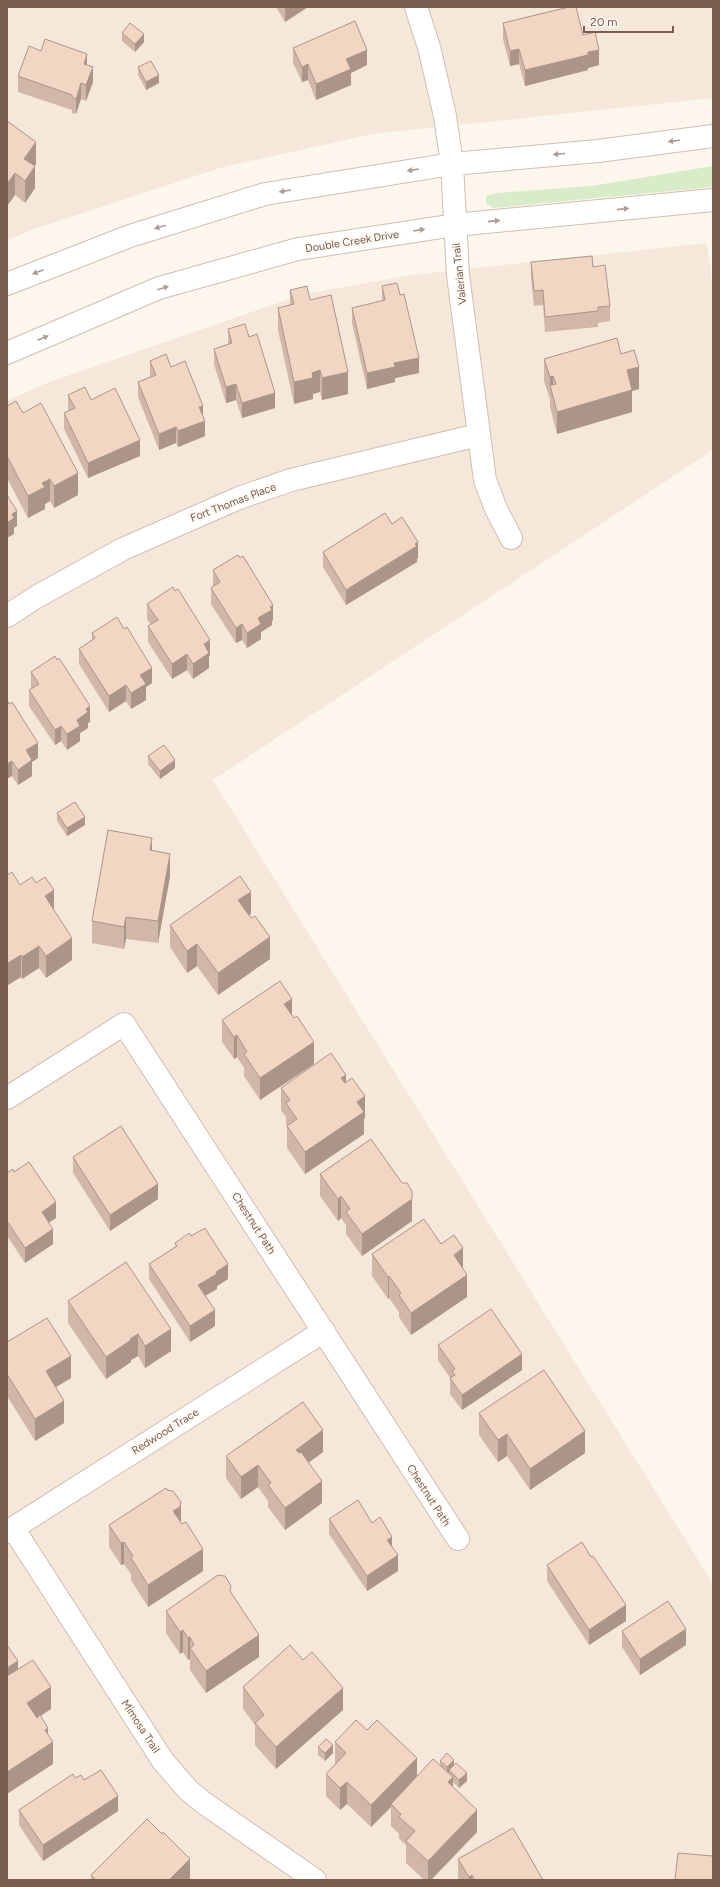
<svg xmlns="http://www.w3.org/2000/svg" width="720" height="1887" viewBox="0 0 720 1887" font-family="Figtree,sans-serif">
<rect width="100%" height="100%" fill="#fdf6ec"/>
<path fill="#f5e8da" d="M7 7H713V98L372 134 223 167 28 231 7 241Z
M707 243 713 292V450L213 780 713 1584V1880H7V401L44 384 304 294 412 275Z"/>
<path fill="#d8ecc9" d="M713 166V187L493 208 486 203V196L497 193 591 186Z"/>
<g fill="none" stroke-linecap="round" stroke-linejoin="round">
<g stroke="#d1beb0" stroke-width="24">
<path id="minor" d="M416 7 429 47 445 116 452 164 458 275 485 480 496 509 511 538
M7 284 130 236 265 194 452 164 598 151 713 136
M7 353 159 288 298 249 455 225 713 200
M7 616 38 596 123 549 239 498 291 480 478 435
M7 1098 124 1024 458 1539
M13 1528 163 1761 188 1790 204 1803 315 1880
M7 1532 324 1331"/>
</g>
<use href="#minor" stroke="#fff" stroke-width="22"/>
</g>
<path fill="#d1b7a8" d="M276 7H308L285 22Z
M503 23 583 35 599 65 588 68V70L525 86 519 64 510 66 503 39Z
M122 33 144 42 135 52 122 41Z
M293 48 367 65 351 73V85L316 100 308 80 302 82 293 63Z
M41 51 87 65 93 82 86 101 81 99 76 114 72 113V110L18 92V76Z
M138 67 159 83 146 90 138 75Z
M7 121 36 164 35 166V188L25 203 15 195 7 206Z
M531 262 593 267 610 306V321L598 323V327L545 332 543 305 534 306 531 278Z
M382 286 400 295 419 373 395 378V382L367 389 352 323V308L382 301Z
M290 290 310 300 348 394 322 400 320 392 313 394V399L294 404 278 330V308L290 305Z
M228 329 249 337 275 408 242 418 236 400 226 403 214 364V349L228 344Z
M621 354 639 389 632 391V412L557 434 550 407V399L544 381V359Z
M150 361 171 367 203 416 205 436 178 447 176 443 159 450 138 397V382L150 377Z
M68 395 140 456 88 478 64 429V413L69 411 68 410Z
M7 406 23 413 78 495 54 508 50 501 45 504V509L28 518 7 478Z
M392 524 418 558 417 559V562L346 605 323 567V552Z
M213 570 273 620 272 621V625L261 632V639L247 648 242 640 236 643 211 604V588L213 587Z
M147 604 210 655 209 656V668L193 679 187 670 172 679 148 642V626L151 625 147 619Z
M92 633 152 683 146 687V700L131 709 126 701 109 712 79 664V649L92 640Z
M31 672 90 722 88 723V728L80 733V741L67 750 61 741 55 745 29 706V690L32 689 31 687Z
M9 704 38 758 32 762V776L18 785 12 776Z
M148 756 175 768 160 779 148 764Z
M57 813 85 825 67 836 57 821Z
M152 851 170 876 158 943 126 939 124 949 92 943V921Z
M7 875 20 885 54 910 72 960 46 978 39 968 22 979 21 977 8 985 7 983Z
M251 914 249 915 270 959 218 995 197 966 187 973 170 947V925Z
M292 1015 314 1064 260 1100 244 1076V1068L237 1057 234 1059 222 1042V1020Z
M346 1082 365 1118 364 1119V1134L305 1174 287 1148V1126L286 1125V1117L281 1110V1088Z
M73 1157 158 1199 110 1231 73 1173Z
M14 1172 56 1218 49 1222 53 1244 25 1263 7 1236V1173Z
M320 1174 412 1221 362 1256 346 1234V1225L341 1218 338 1221 320 1196Z
M191 1236 228 1279 217 1286V1289L205 1296 215 1326 190 1342 149 1279V1264L175 1247V1243Z
M441 1244 463 1270 467 1297 411 1335 399 1317V1312L389 1298 388 1299 372 1276V1254Z
M126 1262 171 1351 145 1368 138 1356 131 1360V1362L106 1379 68 1323V1301Z
M7 1342 71 1378 56 1387 64 1423 35 1441 7 1396Z
M438 1345 522 1370 462 1410 450 1394V1378L438 1360Z
M479 1413 585 1453 530 1490 507 1456 498 1462 479 1435Z
M323 1452 309 1462 322 1503 285 1530 268 1507V1501L258 1487 241 1499 226 1478V1456Z
M329 1519 372 1523 392 1546 398 1571 367 1591 329 1534Z
M181 1522 203 1571 148 1607 131 1580V1574L124 1564 121 1565 109 1547V1525Z
M547 1565 626 1621 589 1645 547 1581Z
M231 1592 259 1657 206 1693 190 1670V1659L188 1660 183 1652 180 1654 166 1633V1611Z
M622 1631 686 1645 640 1675 622 1647Z
M243 1687 343 1710 276 1769 255 1745V1725L243 1709Z
M335 1742 417 1777 440 1765V1761L454 1766 467 1781 459 1788 453 1782V1787L477 1832 431 1880H424L406 1863V1845L399 1839V1834L391 1826V1807L371 1827 347 1804 340 1810 326 1796V1774L335 1764Z
M318 1747 333 1753 325 1761 318 1755Z
M75 1778 84 1780 118 1811 43 1861 19 1825V1810Z
M458 1859 543 1880H458Z
M91 1875 190 1880H91Z"/>
<path fill="#aa9588" d="M285 7H308L285 22Z
M144 34V42L135 52V44Z
M519 49V64L510 66V51Z
M367 50V65L351 73V85L316 100V84L346 59Z
M599 50V65L588 68V70L525 86V70L588 52Z
M87 54V69L84 64Z
M308 64V80L302 82V67Z
M93 67V82L86 101V85Z
M159 75V83L146 90V82Z
M81 83V99L76 114V99Z
M36 142V164L24 181V159Z
M35 166V188L25 203V181Z
M15 173V195L7 206V184Z
M419 358V373L395 378V382L367 389V373L394 363Z
M639 367V389L632 391V412L557 434V412L627 370Z
M320 370V392L313 394V399L294 404V382L312 373Z
M348 372V394L322 400V378Z
M553 376V397L550 386V377Z
M236 384V400L226 403V387Z
M275 393V408L242 418V403Z
M203 406V421H205V436L178 447V431L199 407Z
M176 427V443L159 450V434Z
M140 440V456L88 478V463Z
M78 473V495L54 508V486Z
M50 479V501L45 504V509L28 518V496L42 483Z
M17 511V526L14 528V534L7 538V523L12 514Z
M418 542V558L417 559V562L346 605V590Z
M273 605V620L272 621V625L261 632V639L247 648V633L258 618 270 607Z
M242 624V640L236 643V628Z
M210 640V655L209 656V668L193 679V664L204 644Z
M187 654V670L172 679V664Z
M152 668V683L146 687V700L131 709V693L140 675Z
M126 685V701L109 712V696Z
M90 706V722L88 723V728L80 733V741L67 750V734L77 720 86 709Z
M61 726V741L55 745V730Z
M38 743V758L32 762V776L18 785V770L26 750Z
M175 760V768L160 779V771Z
M12 761V776L7 779V764Z
M85 817V825L67 836V828Z
M152 838V860L150 850Z
M170 854V876L158 943V921Z
M54 890V912L45 896Z
M251 892V914L238 922V900Z
M126 917V939L124 949V927Z
M270 937V959L218 995V973Z
M72 938V960L46 978V956Z
M197 944V966L187 973V951Z
M39 946V968L22 979V957Z
M21 955V977L8 985V963Z
M292 999V1021L284 1004Z
M237 1035V1057L234 1059V1037Z
M314 1042V1064L260 1100V1078Z
M346 1075V1097L341 1078Z
M365 1096V1118L364 1119V1134L305 1174V1152L357 1102Z
M158 1184V1199L110 1231V1215Z
M341 1196V1218L338 1221V1199Z
M412 1199V1221L362 1256V1234Z
M56 1202V1218L42 1227V1212Z
M53 1229V1244L25 1263V1248Z
M463 1248V1270L454 1255Z
M228 1264V1279L217 1286V1289L198 1300V1285Z
M467 1275V1297L411 1335V1313Z
M389 1276V1298L388 1299V1277Z
M215 1310V1326L190 1342V1326Z
M171 1329V1351L145 1368V1346Z
M138 1334V1356L131 1360V1362L106 1379V1357L130 1339Z
M522 1354V1370L462 1410V1395Z
M71 1356V1378L46 1393V1371Z
M64 1401V1423L35 1441V1419Z
M323 1430V1452L296 1472V1450Z
M585 1431V1453L530 1490V1469Z
M507 1434V1456L498 1462V1440Z
M258 1465V1487L241 1499V1477Z
M322 1481V1503L285 1530V1508Z
M181 1502V1524L173 1511Z
M392 1537V1553L387 1540Z
M124 1542V1564L121 1565V1543Z
M203 1549V1571L148 1607V1585Z
M398 1555V1571L367 1591V1576Z
M626 1605V1621L589 1645V1630Z
M686 1629V1645L640 1675V1659Z
M183 1630V1652L180 1654V1632Z
M259 1635V1657L206 1693V1671Z
M190 1637V1659L188 1660V1638Z
M18 1661V1677L7 1684V1668Z
M51 1687V1709L27 1725V1703Z
M343 1688V1710L276 1769V1747Z
M48 1728V1745L53 1742V1764L7 1794V1772L45 1730Z
M333 1745V1753L325 1761V1753Z
M417 1758V1780L391 1804V1807L371 1827V1805Z
M454 1760V1768L449 1770V1773L447 1775V1767Z
M467 1773V1781L459 1788V1780Z
M453 1777V1799L448 1782Z
M347 1782V1804L340 1810V1788Z
M118 1796V1811L43 1861V1845Z
M477 1810V1832L431 1880H428V1861Z
M190 1859V1880H169Z
M472 1875V1880H469V1877Z"/>
<path fill="#f3d5c3" stroke="#aa9588" d="M569 7H576L583 35 595 32 599 50 588 52V55L525 70 519 49 510 51 503 23Z
M355 21 367 50 346 59 351 69 316 84 308 64 302 67 293 48Z
M130 23 144 34 135 44 122 33Z
M45 39 87 54 84 64 93 67 86 85 81 83 76 99 72 97V95L18 76 29 46 41 51Z
M151 61 159 75 146 82 138 67Z
M7 121 36 142 24 159 35 166 25 181 15 173 7 184Z
M592 256 593 267 605 265 610 306 598 307V311L545 317 543 290 534 291 531 262Z
M397 283 400 295 404 294 419 358 394 363 395 367 367 373 352 308 385 300 382 286Z
M307 286 310 300 331 295 348 372 322 378 320 370 312 373 313 378 294 382 278 308 294 304 290 290Z
M245 324 249 337 257 334 275 393 242 403 236 384 226 387 214 349 232 343 228 329Z
M617 338 621 354 634 350 639 367 627 370 632 390 557 412 550 385 556 384 553 376 550 377 544 359Z
M166 354 171 367 185 361 203 406 199 407 205 421 178 431 176 427 159 434 138 382 156 375 150 361Z
M85 387 91 400 115 388 140 440 88 463 64 413 75 408 68 395Z
M16 401 23 413 41 403 78 473 54 486 50 479 42 483 45 487 28 496 7 456V422L8 421 7 419V406Z
M7 495 17 511 12 514 14 518 7 523Z
M385 513 392 524 402 517 418 542 415 544 417 546 346 590 323 552Z
M238 555 240 558 243 556 273 605 270 607 272 610 258 618 261 624 247 633 242 624 236 628 211 588 220 582 213 570Z
M173 587 175 591 178 589 210 640 204 644 209 653 193 664 187 654 172 664 148 626 158 620 147 604Z
M117 617 124 629 127 627 152 668 140 675 146 684 131 693 126 685 109 696 79 649 95 638 92 633Z
M55 656 57 660 59 658 90 706 86 709 88 712 77 720 80 726 67 734 61 726 55 730 29 690 39 684 31 672Z
M7 700 9 704 12 702 38 743 26 750 32 760 18 770 12 761 7 764Z
M164 745 175 760 160 771 148 756Z
M75 802 85 817 67 828 57 813Z
M108 830 152 838 150 850 170 854 158 921 126 917 124 927 92 921Z
M12 872 20 885 32 877 36 883 45 877 54 890 45 896 72 938 46 956 39 946 22 957 21 955 8 963 7 961V875Z
M240 876 251 892 238 900 251 918 255 916 270 937 218 973 197 944 187 951 170 925Z
M280 981 292 999 284 1004 294 1018 297 1016 314 1042 260 1078 244 1054 247 1052 237 1035 234 1037 222 1020Z
M331 1053 346 1075 341 1078 345 1083 352 1078 365 1096 357 1102 364 1112 305 1152 287 1126 297 1119 286 1103 290 1100 281 1088Z
M121 1126 158 1184 110 1215 73 1157Z
M371 1139 402 1183H407L412 1191V1199L362 1234 346 1212 350 1209 341 1196 338 1199 320 1174Z
M29 1162 56 1202 42 1212 53 1229 25 1248 7 1221V1173L13 1169 14 1172Z
M424 1219 441 1244 454 1235 463 1248 454 1255 467 1275 411 1313 399 1295 401 1293 389 1276 388 1277 372 1254Z
M205 1228 228 1264 216 1272 217 1274 198 1285 215 1310 190 1326 149 1264 177 1246 175 1243 189 1233 191 1236Z
M126 1262 171 1329 145 1346 138 1334 130 1339 131 1340 106 1357 68 1301Z
M491 1309 522 1354 462 1395 450 1378 455 1375 452 1371 455 1369 438 1345Z
M47 1318 71 1356 46 1371 64 1401 35 1419 7 1374V1342Z
M544 1370 585 1431 530 1469 507 1434 498 1440 479 1413Z
M303 1402 323 1430 296 1450 299 1453 301 1452 322 1481 285 1508 268 1485 271 1483 258 1465 241 1477 226 1456Z
M166 1488 167 1490 173 1491 181 1502 180 1507 173 1511 182 1524 186 1522 203 1549 148 1585 131 1558 133 1556 124 1542 121 1543 109 1525Z
M358 1500 372 1523 380 1517 392 1537 387 1540 398 1555 367 1576 329 1519Z
M582 1542 591 1557 593 1556 626 1605 589 1630 547 1565Z
M218 1575 225 1576 231 1586 230 1591 259 1635 206 1671 190 1648 194 1645 190 1637 188 1638 183 1630 180 1632 166 1611Z
M668 1601 686 1629 640 1659 622 1631Z
M7 1645 18 1661 7 1668Z
M290 1645 303 1660 312 1652 343 1688 276 1747 255 1723 264 1715 243 1687Z
M33 1660 51 1687 27 1703 37 1718 40 1715 48 1728 45 1730 53 1742 7 1772V1676Z
M356 1720 367 1730 377 1720 417 1758 371 1805 347 1782 340 1788 326 1774 346 1753 335 1742Z
M326 1739 333 1745 325 1753 318 1747Z
M447 1753 454 1760 447 1767 440 1761Z
M433 1759 453 1777 448 1782 477 1810 428 1861 406 1841 415 1831 399 1817 401 1814 391 1804Z
M456 1763 467 1773 459 1780 449 1770Z
M101 1770 118 1796 43 1845 19 1810 73 1774 75 1778 81 1775 84 1780Z
M147 1819 162 1834 163 1832 190 1859 169 1880H96L91 1875Z
M513 1828 543 1880H474L472 1875 469 1877 458 1859Z
M678 1853 713 1856V1880H675Z"/>
<defs><path id="oneway-solid" d="M-6-.8H1V-3.2L6.5 0L1 3.2V.8H-6Z"/></defs>
<g fill="#af9d94">
<use href="#oneway-solid" transform="translate(674 141) rotate(173)"/>
<use href="#oneway-solid" transform="translate(559 154) rotate(175)"/>
<use href="#oneway-solid" transform="translate(413 170) rotate(171)"/>
<use href="#oneway-solid" transform="translate(285 191) rotate(171)"/>
<use href="#oneway-solid" transform="translate(623 209) rotate(-6)"/>
<use href="#oneway-solid" transform="translate(494 221) rotate(-6)"/>
<use href="#oneway-solid" transform="translate(160 227) rotate(163)"/>
<use href="#oneway-solid" transform="translate(419 230) rotate(-9)"/>
<use href="#oneway-solid" transform="translate(38 272) rotate(159)"/>
<use href="#oneway-solid" transform="translate(163 288) rotate(-18)"/>
<use href="#oneway-solid" transform="translate(43 338) rotate(-23)"/>
</g>
<g text-anchor="middle" stroke-width="4" stroke-linejoin="round" paint-order="stroke">
<g font-size="11" fill="#7a5c4d" stroke="#fffaf3">
<text transform="translate(352 241) rotate(-9)" y="4">Double Creek Drive</text>
<text transform="translate(459 274) rotate(-96)" y="4">Valerian Trail</text>
<text transform="translate(233 502) rotate(-21)" y="4">Fort Thomas Place</text>
<text transform="translate(254 1223) rotate(57)" y="4">Chestnut Path</text>
<text transform="translate(165 1431) rotate(-32)" y="4">Redwood Trace</text>
<text transform="translate(429 1495) rotate(57)" y="4">Chestnut Path</text>
<text transform="translate(141 1726) rotate(57)" y="4">Mimosa Trail</text>
</g>
</g>
<rect width="720" height="1887" fill="none" stroke="#7a5c4d" stroke-width="16"/>
<path d="M584 26v6h89v-6" fill="none" stroke="#7a5c4d" stroke-width="2"/>
<text x="590" y="26" font-size="12" fill="#7a5c4d" stroke="#fffaf3" stroke-width="3" paint-order="stroke">20 m</text>
</svg>
